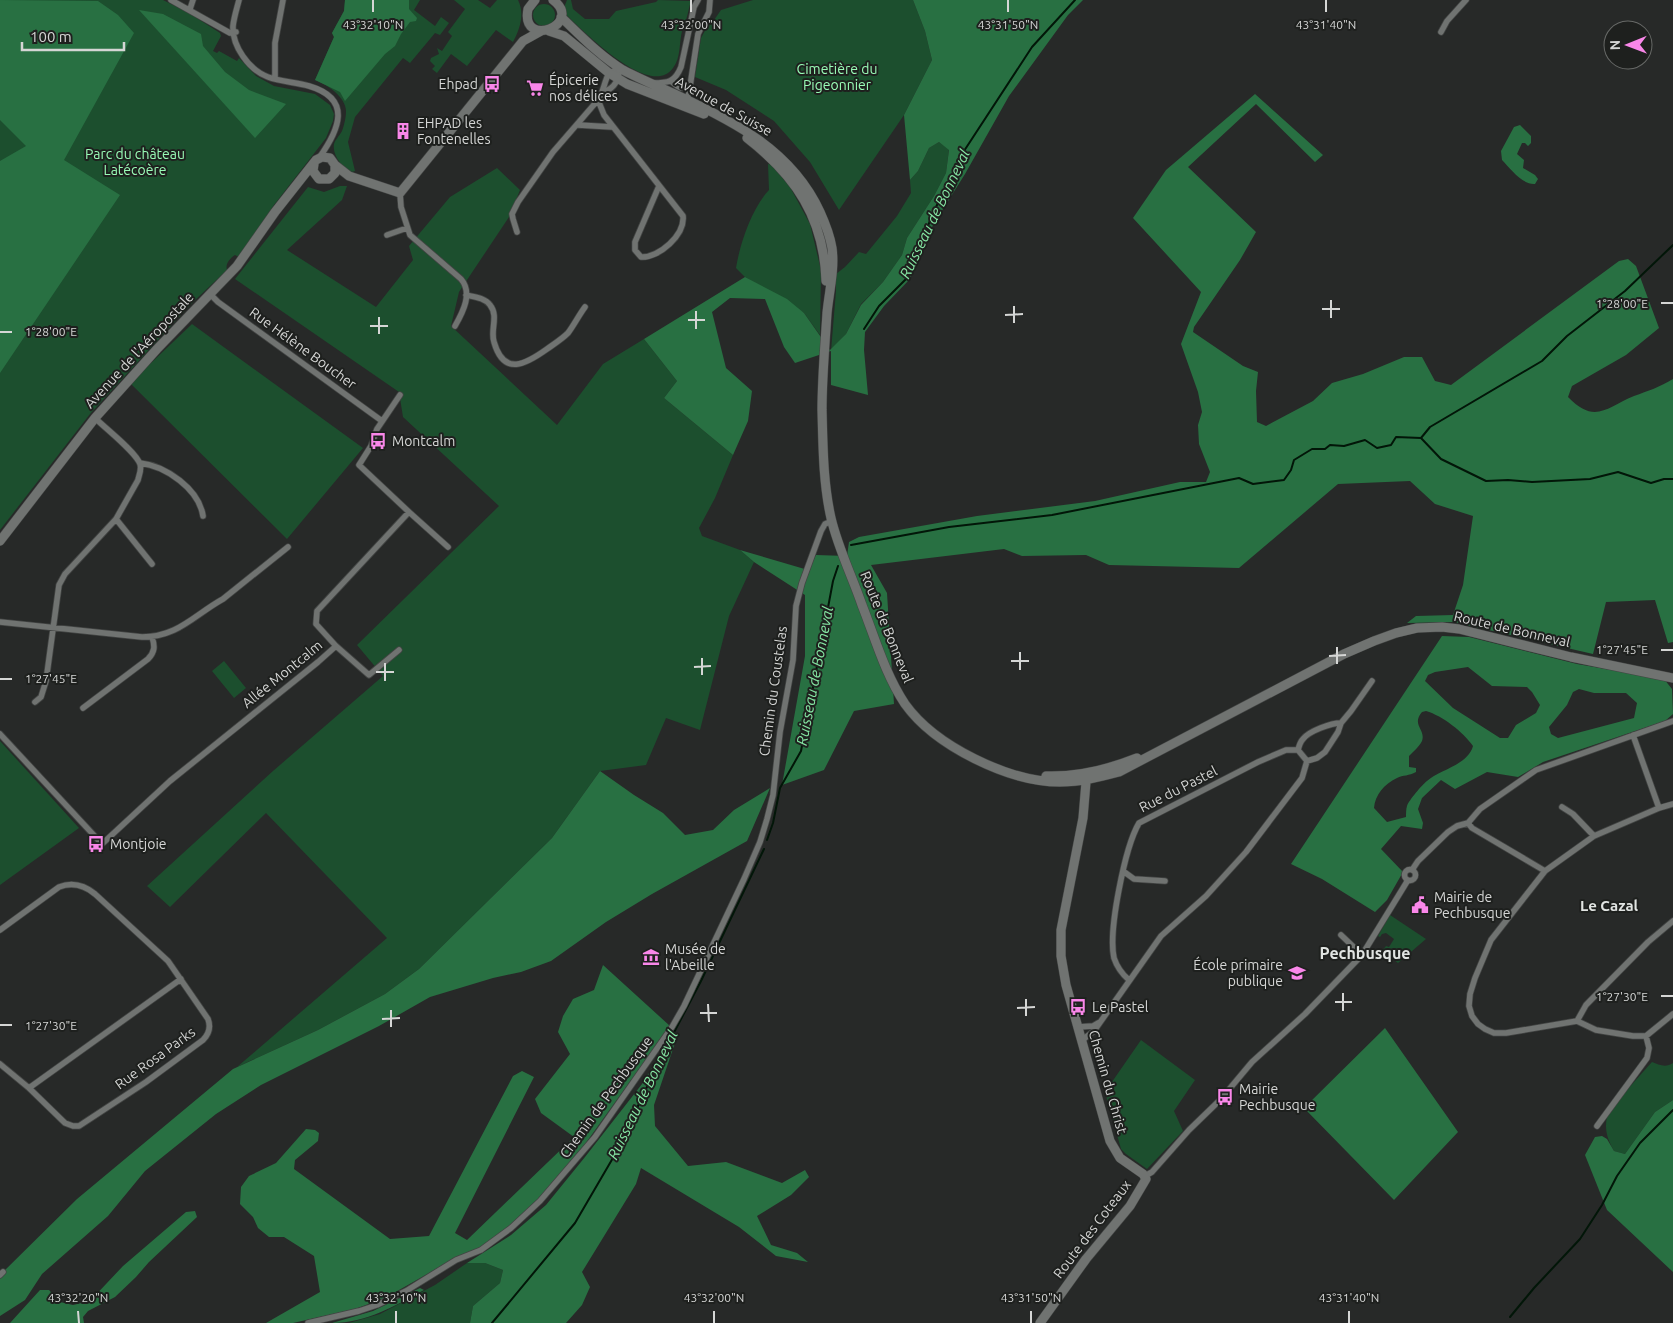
<svg xmlns="http://www.w3.org/2000/svg" width="1673" height="1323" viewBox="0 0 1673 1323" font-family="Ubuntu,sans-serif">
<rect width="100%" height="100%" fill="#272928"/>
<path fill="#1c4f2e" d="M0 0H163L189 13 220 33 221 36 213 51 217 53 219 51 237 61 239 58 256 76 274 86 315 94 330 105 334 114 333 121 326 138 274 205 239 257 235 255C230 258 225 264 227 270L192 303 90 414 0 530Z
M345 0H420L414 10 435 26 441 17 449 23 440 35 435 33 410 63 403 58 355 117 348 142 355 171 352 172C343 169 332 155 334 144 335 140 340 135 342 131 344 126 346 117 346 112 347 98 327 84 315 80L334 37 332 33 344 11Z
M454 0H478L490 8 497 0H518C525 14 520 29 513 42L496 30 467 66 451 54 437 73 432 69 435 66 430 61 431 58 439 54 437 48 442 51 452 36 448 32 465 9Z
M567 0H571L573 9 585 19H609L616 11 656 2 658 0 691 1C689 7 688 14 686 20 685 24 683 27 682 31 679 43 681 58 673 68 650 100 583 30 565 14V5Z
M753 0H913L925 31 932 60 904 115 839 210 810 162 774 121 726 90 695 77 701 38 707 27 712 23 721 10Z
M533 15a11 11 0 1 1 22 0a11 11 0 1 1-22 0Z
M939 142 949 149 946 173 934 196 907 238 902 255 883 282 861 304 846 334 831 351 836 291V274L845 267 859 252 866 254 897 216 911 193 910 180 918 171 929 148Z
M768 164 772 165 790 187 810 224 821 270 820 335 804 313 745 277 736 268C740 243 752 208 769 190Z
M497 168 520 190 509 217 459 292 451 326 557 425 603 364 644 339 677 381 664 398 733 455 715 498 699 528 702 536 740 550 754 562 729 616 700 730 666 718 646 765 600 771 552 838 419 969 385 994 318 1030 237 1067 387 938 266 813 170 907 147 886 273 771 383 676 357 645 499 506 403 417 399 392 235 279 308 187 324 192 340 186H347L342 200 287 250 376 307 413 260 409 246 450 197Z
M192 324 363 448 287 539 130 383Z
M224 661 246 688 234 698 212 671Z
M0 741 79 828 0 885Z
M1390 915 1426 939 1398 963 1382 951 1386 946 1389 947 1394 939 1386 933 1382 934 1380 937 1378 936Z
M1141 1040 1195 1080 1174 1111 1183 1131 1147 1169 1126 1154 1121 1149 1105 1092Z
M1652 1062C1659 1065 1666 1068 1673 1063V1100L1655 1112 1625 1154 1614 1151C1608 1140 1604 1130 1607 1117 1609 1109 1644 1071 1652 1062Z
M467 1263H485L503 1270 500 1283 473 1306 470 1323H349L380 1314 435 1285Z"/>
<path fill="#287042" fill-rule="evenodd" d="M0 0 98 1 118 15 134 33 64 160 120 195 0 373V161L26 146 0 120Z
M345 0H409V9L417 18 416 21 410 22 401 34 395 46 385 54 345 101 340 92 315 80 334 37 332 33 344 11Z
M913 0H1083L1068 15 1009 96 965 174 933 225 909 280 884 306 865 332 864 350 868 395 831 385V351L795 363 784 347 765 299 730 298 712 312 726 368 752 391 748 421 733 455 664 398 677 381 644 339 745 277 787 299 804 313 830 350 846 334 861 305 883 282 902 255 907 238 934 196 946 173 949 150 939 142 929 148 918 171 910 180 904 115 932 60 925 31Z
M139 10 163 14 201 34 203 46 225 72 249 90 286 104 255 138Z
M1255 94 1323 155 1315 162 1256 104 1188 167 1256 232 1240 260 1194 327 1193 332 1243 366 1258 372 1256 391 1257 422 1266 426 1313 401 1332 383 1363 374 1404 357H1422L1435 381 1451 385 1619 261 1628 259 1636 266 1659 328 1626 355 1572 386 1568 397C1595 425 1607 407 1634 396 1648 391 1660 387 1673 379V642L1668 643 1655 600 1606 602 1593 654 1454 622 1407 623 1416 616 1453 615 1463 585 1473 516 1435 504 1410 481 1338 484 1239 568 1109 565 1086 555 1022 556 1004 549 871 565 887 593 894 704 854 711 824 770 782 785 805 656V595L754 562 740 550 808 570 816 555 847 556 849 542 859 537 977 516 1095 501 1180 482H1206L1210 472 1199 444 1198 425 1202 412 1198 392 1181 344 1201 292 1133 218 1166 170Z
M1520 125 1531 136V143L1528 146 1525 143H1522L1517 154 1524 160 1523 168 1535 175 1538 179 1535 184C1522 185 1510 168 1502 160L1501 151 1514 127Z
M1442 636 1469 637 1577 664 1664 679 1672 689 1673 714 1665 721 1543 762 1518 777 1487 772 1455 789 1441 780 1422 798 1418 809 1423 823 1422 829 1401 826 1381 849 1403 872 1387 900 1375 912 1322 879 1291 864ZM1468 667 1492 686 1527 687 1532 692 1540 705 1536 713 1516 725 1508 738H1500L1453 708 1425 681 1428 675 1435 672ZM1579 689 1594 693H1626L1637 703 1634 718 1558 738 1551 734 1549 727 1567 705 1573 692ZM1426 711C1443 716 1463 732 1473 746 1468 765 1439 770 1427 781 1422 785 1409 800 1407 806 1406 809 1406 814 1406 817L1387 822 1374 808C1375 795 1384 784 1397 778 1403 775 1409 776 1416 772V768L1409 767V756C1413 752 1419 747 1422 741 1426 729 1411 725 1422 712Z
M600 771 634 795 663 813 685 835 713 830 734 810 770 788 747 841 652 894 606 922 551 961 521 972 493 978 430 997 379 1026 261 1085 216 1114 145 1171 108 1216 42 1274 25 1300 0 1316V1275L77 1199 233 1069 318 1030 385 994 419 969 552 838Z
M603 965 670 1026 570 1165 539 1199 501 1233 480 1248 452 1260 385 1298 355 1309 293 1323H266L320 1292 314 1256 284 1237H269L258 1228 253 1217 240 1204 241 1187 249 1176 276 1163 306 1129 315 1130 319 1133 318 1141 295 1160 294 1169 390 1239 429 1236 513 1076 522 1071 534 1077 455 1233 467 1240 574 1137 541 1113 535 1099 570 1054 558 1032 563 1016 573 999 594 990Z
M1385 1028 1458 1132 1394 1200 1304 1108Z
M672 1035 677 1037 654 1105 655 1126 688 1166 726 1162 782 1183 805 1170 809 1177 791 1195 757 1216 771 1245 797 1253 808 1262 776 1256 739 1227 641 1168 636 1184 582 1272 590 1287 582 1305 566 1323H470L473 1306 500 1283 503 1270 485 1263H467L511 1235 546 1205 585 1157 642 1084Z
M1673 1100V1272L1607 1210 1585 1155 1595 1137 1602 1136 1607 1139 1614 1151 1625 1154 1655 1112Z
M195 1211 197 1217 149 1262 136 1277 115 1297 88 1311 83 1317 84 1323H10L40 1290H49L60 1302 73 1305 90 1301 123 1266 186 1212Z
M420 1288 424 1290C394 1306 367 1323 332 1323L373 1311Z"/>
<g fill="none" stroke-linecap="round" stroke-linejoin="round">
<path stroke="#021608" stroke-width="2" d="M864 329 879 306 908 277 933 213 964 151 1032 47 1075 0
M1421 438 1430 427 1542 361 1567 336 1625 291 1673 245
M851 545 949 527 1052 515 1239 478 1253 484 1284 480 1291 470 1294 460 1312 449H1325L1330 445 1344 446 1365 440 1377 448 1391 445 1396 437 1421 438 1441 459 1486 481 1508 480 1532 482 1590 479 1618 472 1651 483 1664 479H1673
M767 840 773 823 780 788 801 751 833 581 838 566
M1510 1317 1534 1288 1580 1239 1602 1205 1617 1176 1640 1143 1673 1110
M492 1323 575 1223 617 1151 659 1061 701 981 764 849"/>
<g stroke="#434544" stroke-width="7">
<path id="street" d="M171 0 230 33 236 32
M239 0C237 8 234 17 233 26 232 46 249 70 268 77 281 82 296 82 309 86 353 99 339 130 319 158
M190 9 193 0
M1441 32 1447 21 1466 0
M275 79V43L283 0
M671 81C676 85 680 90 687 87L690 83
M653 83C668 83 675 82 681 67L694 7 698 0
M598 100 604 115 683 216C685 235 659 258 641 257L635 250V242L659 186
M686 101 689 93 698 34 709 12 710 0
M578 125 612 127
M400 193 401 207 410 235 461 279C473 293 463 312 455 326
M517 232 513 219 512 214 518 202 553 152 598 100C604 91 604 82 609 73L620 68C618 80 616 87 604 92
M387 235 407 228
M210 294 218 302 382 421
M466 295C475 297 485 298 490 305 499 316 490 330 494 342 504 377 526 364 547 349 554 344 562 339 568 333 574 325 579 315 585 307
M140 463C166 466 199 489 203 516
M409 512 448 547
M116 519 152 564
M0 622 142 637C178 637 194 615 223 599L288 547
M336 646 369 675 399 650
M35 702 41 697 46 681 59 585 65 574 116 519 138 480C139 475 142 469 140 464 136 452 105 428 95 418
M83 708 148 659C155 652 155 646 152 637
M0 734 102 844 170 781 318 662 336 646 316 624 317 611 409 512 359 465 371 446 377 429 400 395
M1633 735 1659 808
M1298 750C1299 746 1300 742 1303 739 1309 731 1331 723 1341 723
M1307 761 1317 758 1325 752 1338 732 1341 723 1351 711 1372 681
M1562 807 1573 814 1594 836
M1468 823 1472 828 1545 871
M1404.5 875a5.5 5.5 0 1 1 11 0a5.5 5.5 0 1 1-11 0Z
M1412 870 1418 861 1448 832 1457 826 1468 823 1480 809 1536 770 1673 721
M1123 871 1134 879 1165 881
M0 930 59 887C72 882 84 885 95 894L168 961 208 1019C211 1027 209 1034 203 1040L146 1082 79 1126H73L65 1123 29 1088 0 1064
M1341 935 1362 955
M1577 1021 1506 1033H1494L1485 1029 1478 1024 1472 1016 1469 1006 1470 994 1475 978 1491 940 1545 871 1594 836 1659 808 1673 804
M1577 1021 1586 1005 1648 942 1673 921
M1577 1021 1596 1030 1633 1036H1646L1673 1014
M1078 1027 1093 1026 1098 1023
M1081 1041 1094 1031 1161 936 1206 896 1246 852 1302 778 1307 761 1298 750H1286L1258 762 1139 823C1125 847 1108 931 1114 958 1117 967 1122 974 1129 980
M29 1088 181 979
M1597 1126 1647 1058 1649 1048 1646 1036
M1145 1176 1152 1172 1189 1130 1221 1099 1252 1062 1305 1014 1362 955 1408 880
M0 1275 3 1272
M308 1323 359 1311 377 1305 406 1291 456 1260 481 1250 511 1228 540 1201 595 1137 672 1027 684 1006 744 879 760 842 767 819 773 795 780 732 793 660 796 606 802 583 821 531 825 524 832 521"/>
</g>
<g stroke="#434544" stroke-width="10">
<path id="secondary" d="M535 0 528 9C520 50 585 24 553 0
M561 17C580 35 600 56 623 70 640 79 659 87 677 95 735 122 792 151 820 212 825 223 830 236 832 248 835 269 829 292 827 313 825 345 822 378 822 410 823 445 823 483 831 518 838 548 852 576 862 605 875 638 885 674 905 704 935 746 1009 782 1060 782 1081 782 1100 777 1119 772L1344 654 1374 641 1396 633 1417 628 1442 627 1459 629 1571 657 1673 678
M549 31 564 36 609 73 627 84 704 114
M747 138C796 176 824 218 826 281
M335 165 349 176 400 193 523 41 541 31
M0 541 95 418 157 349 237 266 275 212 316 160 322 157 330 158 335 165V173L329 179H319L313 171 314 164
M1046 776C1078 777 1107 770 1137 758
M1040 1323 1086 1259 1130 1206 1146 1179 1143 1174 1120 1158 1110 1141 1066 985 1061 956V930L1083 818 1086 782 1085 774"/>
</g>
<use href="#street" stroke="#707371" stroke-width="5.5"/>
<use href="#secondary" stroke="#707371" stroke-width="9"/>
</g>
<path fill="none" stroke="#d5d6d5" stroke-width="2" d="M373 0V12M691 0V12M1008 0V12M1326 0V12M1331 300V318M1661 303H1673M1014 306V323M1322 309H1340M696 311V329M1005 315 1023 314M379 317V334M688 320H705M370 326H388M0 332H12M1337 647V664M1661 650H1673M1020 652V670M1329 656 1346 655M702 658V675M1011 661H1029M385 663V681M694 667 711 666M376 672H394M0 679H12M1343 993V1011M1661 996H1673M1026 999V1016M1335 1002H1352M708 1004 709 1022M1017 1008 1035 1007M391 1010V1027M700 1013H717M382 1019 400 1018M0 1025H12M78 1311 79 1323M396 1311V1323M714 1311V1323M1031 1311V1323M1349 1311V1323"/>
<defs>
<g id="bus-bare" transform="scale(1.35)"><path d="M-5-6H5V4H4V6H2V4H-2V6H-4V4H-5ZM-3.5-4V0h7V-4ZM-3.5 1.2v1.5H-2V1.2ZM2 1.2v1.5H3.5V1.2Z" fill="#f987e9" stroke="#1e201e" stroke-width="2.5" paint-order="stroke"/></g>
<g id="supermarket-bare" transform="scale(1.35)"><path d="M-6-5.5h2.5l.6 2H6L4.5 2H-2.5L-4.4-4H-6ZM-1.5 3.2a1.3 1.3 0 1 0 .1 0ZM3 3.2a1.3 1.3 0 1 0 .1 0Z" fill="#f987e9" stroke="#1e201e" stroke-width="2.5" paint-order="stroke"/></g>
<g id="building-bare" transform="scale(1.35)"><path d="M-4-6H4V6H1V3H-1V6H-4ZM-2.5-4.3h1.7v1.8h-1.7ZM.8-4.3h1.7v1.8H.8ZM-2.5-1h1.7V.8h-1.7ZM.8-1h1.7V.8H.8Z" fill="#f987e9" stroke="#1e201e" stroke-width="2.5" paint-order="stroke"/></g>
<g id="civic-bare" transform="scale(1.35)"><path d="M-.6-6.5H3V-4.5H.6V-3L4-1V1h2V6H-6V1h2V-1L-.6-3ZM-1.2 2.5V6h2.4V2.5Z" fill="#f987e9" stroke="#1e201e" stroke-width="2.5" paint-order="stroke"/></g>
<g id="museum-bare" transform="scale(1.35)"><path d="M0-6L6-3V-2H-6V-3ZM-5-1h2V3h-2ZM-1-1h2V3h-2ZM3-1h2V3H3ZM-6 4H6V6H-6Z" fill="#f987e9" stroke="#1e201e" stroke-width="2.5" paint-order="stroke"/></g>
<g id="school-bare" transform="scale(1.35)"><path d="M0-5L7-2L0 1L-7-2ZM-4 1L0 2.5L4 1V4Q0 6-4 4Z" fill="#f987e9" stroke="#1e201e" stroke-width="2.5" paint-order="stroke"/></g>
</defs>
<g fill-rule="evenodd">
<use href="#bus-bare" x="492" y="84"/>
<use href="#supermarket-bare" x="535" y="88"/>
<use href="#building-bare" x="403" y="131"/>
<use href="#bus-bare" x="378" y="441"/>
<use href="#bus-bare" x="96" y="844"/>
<use href="#civic-bare" x="1420" y="905"/>
<use href="#museum-bare" x="651" y="957"/>
<use href="#school-bare" x="1297" y="973"/>
<use href="#bus-bare" x="1078" y="1007"/>
<use href="#bus-bare" x="1225" y="1097"/>
</g>
<g text-anchor="middle" stroke-width="4" stroke-linejoin="round" paint-order="stroke">
<g font-size="14" fill="#99fbb6" stroke="#1e201e">
<text x="837" y="74">Cimetière du<tspan x="837" dy="16">Pigeonnier</tspan></text>
<text x="135" y="159">Parc du château<tspan x="135" dy="16">Latécoère</tspan></text>
</g>
<g font-size="14" fill="#d5d6d5" stroke="#1e201e" text-anchor="start">
<text x="549" y="85">Épicerie<tspan x="549" dy="16">nos délices</tspan></text>
<text x="478" y="89" text-anchor="end">Ehpad</text>
<text x="417" y="128">EHPAD les<tspan x="417" dy="16">Fontenelles</tspan></text>
<text x="392" y="446">Montcalm</text>
<text x="110" y="849">Montjoie</text>
<text x="1434" y="902">Mairie de<tspan x="1434" dy="16">Pechbusque</tspan></text>
<text x="665" y="954">Musée de<tspan x="665" dy="16">l'Abeille</tspan></text>
<text x="1283" y="970" text-anchor="end">École primaire<tspan x="1283" dy="16">publique</tspan></text>
<text x="1092" y="1012">Le Pastel</text>
<text x="1239" y="1094">Mairie<tspan x="1239" dy="16">Pechbusque</tspan></text>
</g>
<g font-size="14" fill="#d5d6d5" stroke="#1e201e">
<text transform="translate(724 106) rotate(29)" y="5">Avenue de Suisse</text>
<text transform="translate(303 348) rotate(36)" y="5">Rue Hélène Boucher</text>
<text transform="translate(139 350) rotate(-47)" y="5">Avenue de l'Aéropostale</text>
<text transform="translate(887 627) rotate(68)" y="5">Route de Bonneval</text>
<text transform="translate(1512 629) rotate(13)" y="5">Route de Bonneval</text>
<text transform="translate(282 674) rotate(-39)" y="5">Allée Montcalm</text>
<text transform="translate(773 691) rotate(-82)" y="5">Chemin du Coustelas</text>
<text transform="translate(1178 789) rotate(-27)" y="5">Rue du Pastel</text>
<text transform="translate(155 1058) rotate(-36)" y="5">Rue Rosa Parks</text>
<text transform="translate(1108 1082) rotate(74)" y="5">Chemin du Christ</text>
<text transform="translate(606 1097) rotate(-54)" y="5">Chemin de Pechbusque</text>
<text transform="translate(1092 1229) rotate(-53)" y="5">Route des Coteaux</text>
</g>
<g font-size="15" font-style="italic" fill="#86e7a4" stroke="#1e201e">
<text transform="translate(935 214) rotate(-64)" y="5">Ruisseau de Bonneval</text>
<text transform="translate(815 676) rotate(-79)" y="5">Ruisseau de Bonneval</text>
<text transform="translate(643 1095) rotate(-64)" y="5">Ruisseau de Bonneval</text>
</g>
<g font-size="15" font-weight="bold" fill="#e1e4e2" stroke="#1e201e">
<text x="1609" y="911">Le Cazal</text>
</g>
<g font-size="16" font-weight="bold" fill="#e1e4e2" stroke="#1e201e">
<text x="1365" y="959">Pechbusque</text>
</g>
</g>
<g font-size="12" text-anchor="middle" fill="#d5d6d5" stroke="#1e201e" stroke-width="4" stroke-linejoin="round" paint-order="stroke">
<text x="373" y="29">43°32'10"N</text>
<text x="691" y="29">43°32'00"N</text>
<text x="1008" y="29">43°31'50"N</text>
<text x="1326" y="29">43°31'40"N</text>
<text x="1622" y="308">1°28'00"E</text>
<text x="51" y="336">1°28'00"E</text>
<text x="1622" y="654">1°27'45"E</text>
<text x="51" y="683">1°27'45"E</text>
<text x="1622" y="1001">1°27'30"E</text>
<text x="51" y="1030">1°27'30"E</text>
<text x="78" y="1302">43°32'20"N</text>
<text x="396" y="1302">43°32'10"N</text>
<text x="714" y="1302">43°32'00"N</text>
<text x="1031" y="1302">43°31'50"N</text>
<text x="1349" y="1302">43°31'40"N</text>
</g>
<g transform="translate(1628 45) rotate(269)"><circle r="24" fill="#1e201e" stroke="#676967"/>
<path d="M0-4L9 19L0 12L-9 19Z" fill="#f987e9"/>
<text y="-8" font-size="14" font-weight="bold" text-anchor="middle" fill="#d5d6d5">N</text>
</g>
<path d="M22 42v8h102v-8" fill="none" stroke="#d5d6d5" stroke-width="2.5"/>
<text x="30" y="42" font-size="15" fill="#d5d6d5" stroke="#1e201e" stroke-width="4" paint-order="stroke">100 m</text>
</svg>
